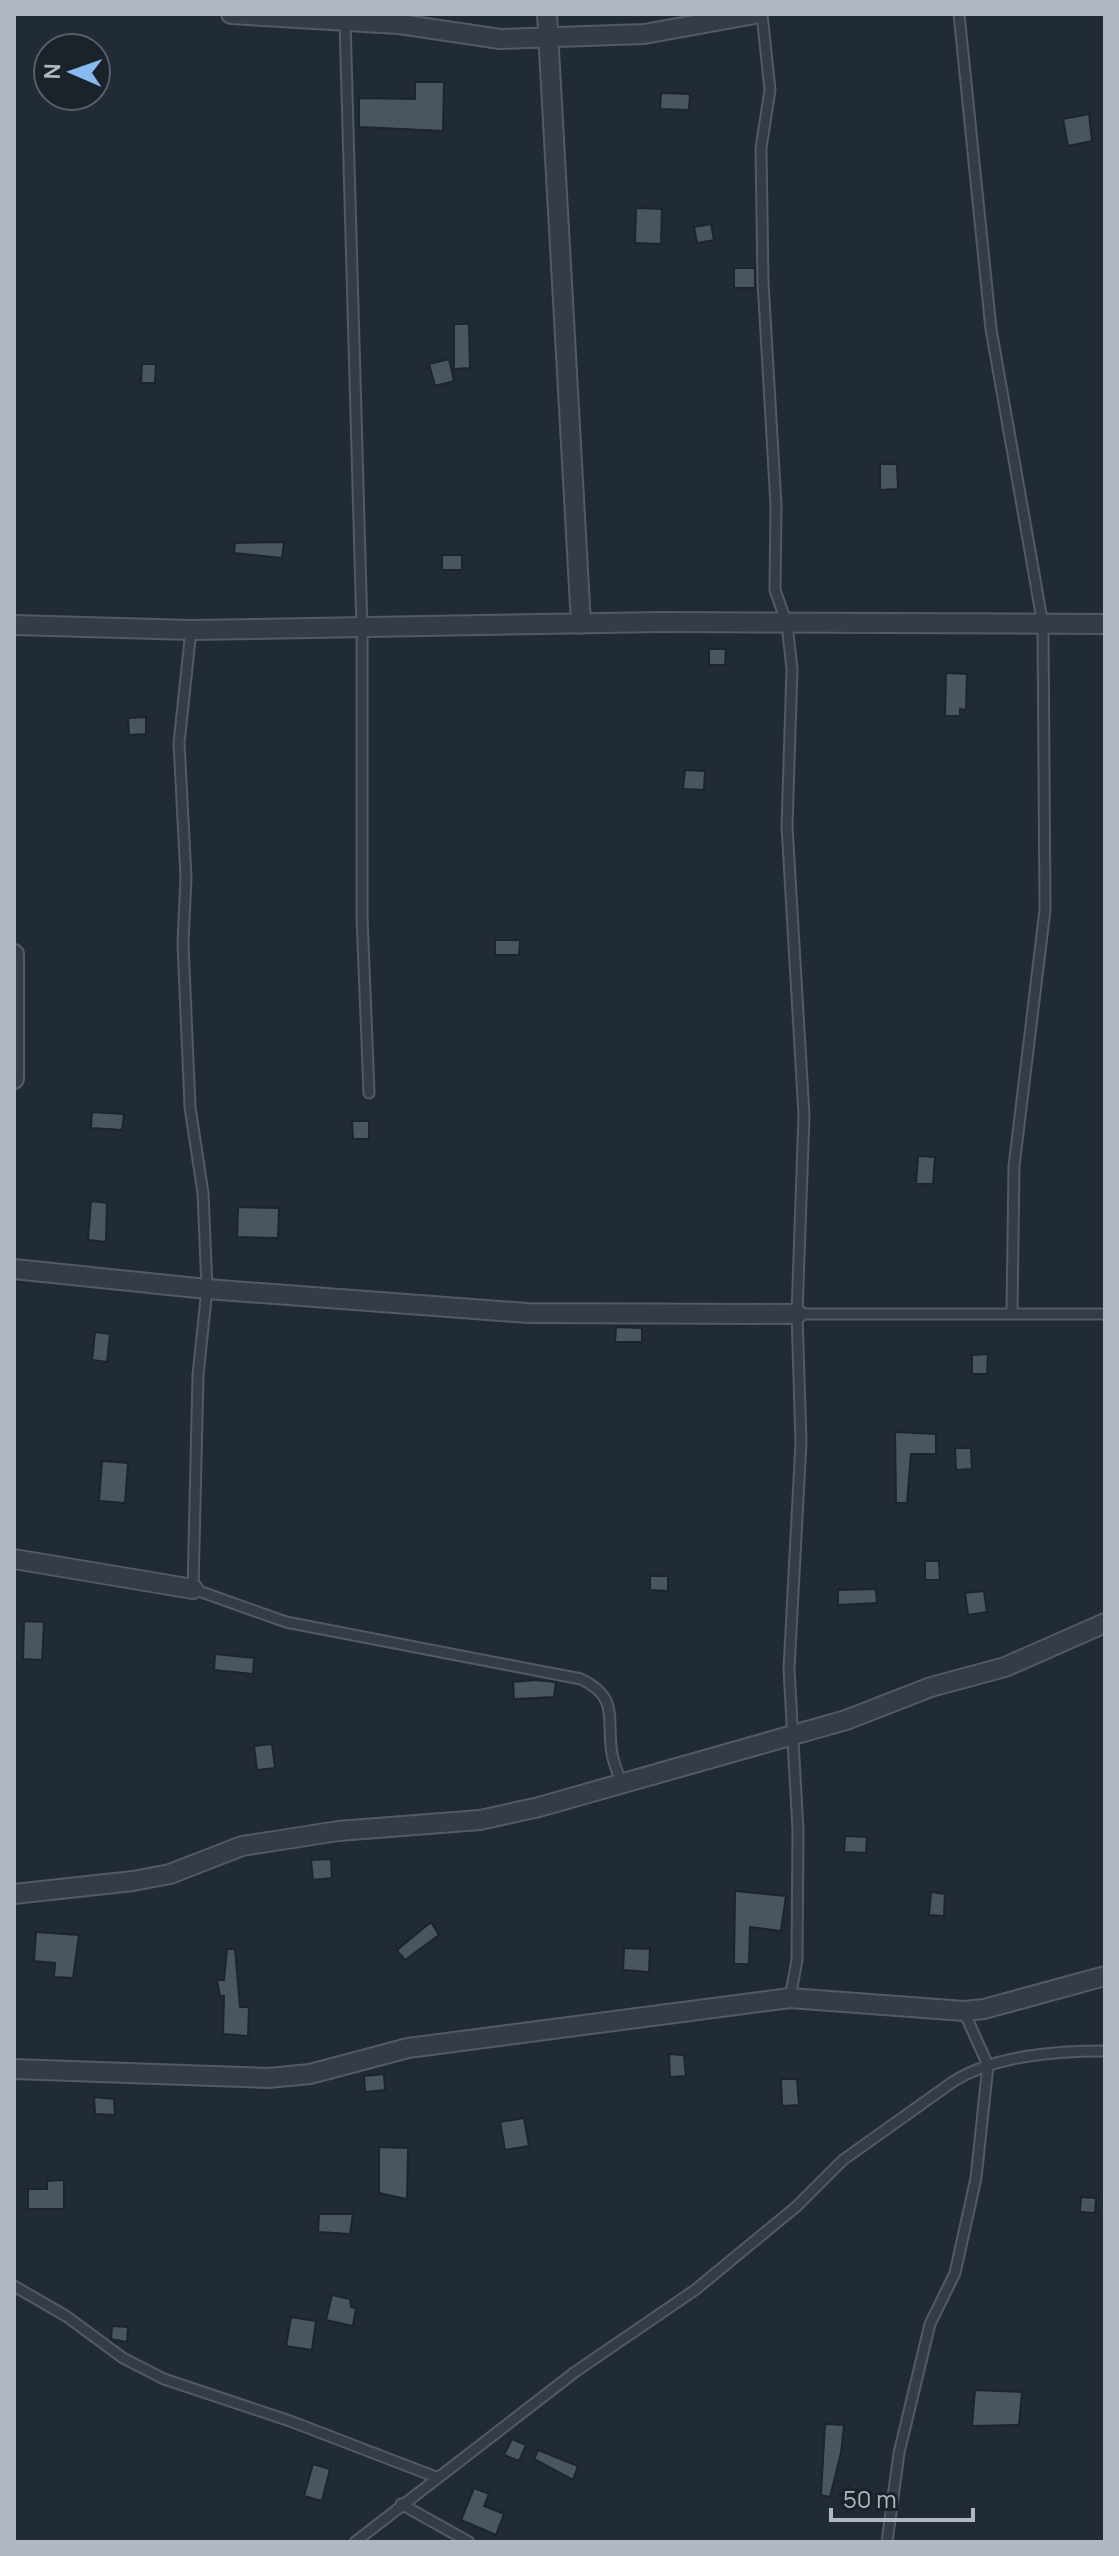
<svg xmlns="http://www.w3.org/2000/svg" width="1119" height="2556" viewBox="0 0 1119 2556" font-family="Manrope,sans-serif">
<rect width="100%" height="100%" fill="#212b35"/>
<path fill="#495661" stroke="#1c242c" stroke-width="2" d="M415 82H444L443 131 359 127V98L415 99Z
M661 93 690 94 689 110 660 109Z
M1089 114 1092 141 1068 146 1063 119Z
M636 208 662 209 661 244 635 243Z
M711 224 714 240 697 243 694 227Z
M734 268H755V288H734Z
M454 324H469L470 368 454 369Z
M449 359 454 381 435 386 429 364Z
M142 364H156L155 383H141Z
M880 464H897L898 489 880 490Z
M284 542 282 558 234 553 235 543Z
M442 555H462V570H442Z
M709 649H726L725 665H709Z
M946 673 967 674 966 710 960 709V716H945Z
M146 717V734L129 735 128 718Z
M685 770 705 771 704 790 683 789Z
M495 940H520L519 955H495Z
M92 1112 124 1114 122 1130 91 1128Z
M352 1121H369V1139H353Z
M918 1156 935 1157 933 1184H916Z
M91 1201 107 1203 106 1242 88 1240Z
M238 1207 279 1208 278 1238 237 1237Z
M616 1327 642 1328V1342H615Z
M95 1332 110 1334 107 1362 92 1360Z
M988 1354 987 1374H972V1355Z
M895 1432 936 1434V1454H911L907 1503H896Z
M955 1448H971L972 1469 956 1470Z
M102 1461 128 1463 125 1503 99 1501Z
M925 1561H939L940 1580H925Z
M650 1576H668V1591L650 1590Z
M876 1589 877 1603 838 1605V1590Z
M984 1591 987 1612 968 1615 965 1593Z
M24 1621 44 1622 42 1660 23 1659Z
M215 1654 254 1658 253 1674 214 1670Z
M535 1680 556 1682 554 1697 514 1699 513 1682Z
M272 1744 275 1768 257 1770 254 1746Z
M845 1836 867 1837 866 1853 844 1852Z
M331 1859 332 1878 313 1880 311 1860Z
M735 1891 786 1896 781 1931 750 1927 749 1964H734Z
M931 1892 945 1894 944 1916 929 1915Z
M431 1922 439 1935 405 1960 397 1950Z
M36 1932 79 1935 73 1978 54 1977 55 1963 34 1961Z
M624 1948 650 1949 649 1972 623 1970Z
M227 1949H235L240 2007H249L248 2036 223 2034 224 1996H220L217 1980H224Z
M669 2054 684 2055 686 2076 670 2077Z
M384 2074 385 2090 365 2092 364 2076Z
M781 2079H797L799 2105 782 2106Z
M94 2097 114 2099 115 2115 95 2114Z
M524 2118 529 2146 505 2150 500 2122Z
M379 2147 408 2148 407 2199 379 2193Z
M64 2180V2209H28V2189H47V2181Z
M1081 2197 1096 2198 1095 2213 1080 2212Z
M319 2214H353L350 2234 318 2232Z
M332 2295 350 2299 351 2307 356 2308 353 2326 326 2320Z
M291 2317 316 2321 312 2350 286 2346Z
M112 2326 128 2327 127 2342 111 2339Z
M975 2390 1022 2392 1019 2425 972 2426Z
M825 2424 844 2425 841 2453 830 2497 821 2495Z
M512 2439 526 2445 519 2461 504 2455Z
M538 2450 578 2466 573 2480 534 2459Z
M313 2464 330 2469 322 2501 304 2496Z
M474 2488 489 2494 484 2506 504 2514 496 2535 461 2520Z"/>
<g fill="none" stroke-linecap="round" stroke-linejoin="round">
<g stroke="#525b64" stroke-width="13">
<path id="lane" d="M762 14 770 90 761 148 763 282 776 505 775 590 787 624 792 669 787 826 804 1115 797 1314 801 1442 789 1669 798 1830 797 1960 790 1998
M959 14 991 329 1043 625 1045 910 1014 1166 1012 1312
M345 21 362 629V916L369 1093
M191 630 179 743 186 877 183 943 190 1107 203 1193 207 1289 198 1375 193 1589 286 1622 581 1679C620 1698 606 1718 612 1754 614 1765 619 1775 622 1785
M797 1314H1105
M14 2286 66 2316 123 2358 164 2379 290 2421 436 2477
M401 2504 469 2542
M355 2542 575 2372 695 2290 797 2206 843 2160 954 2081C997 2055 1056 2051 1105 2051
M887 2542 899 2453 930 2324 955 2273 976 2178 988 2065 964 2012"/>
</g>
<g stroke="#525b64" stroke-width="22">
<path id="street" d="M231 14 399 24 500 39 644 34 755 14
M547 14 581 624
M14 625 191 630 662 622 1105 624
M14 954V1079
M14 1269 207 1289 527 1313 797 1314
M14 1559 193 1589
M14 1894 133 1881 170 1874 242 1846 281 1840 338 1831 480 1820 539 1807 846 1720 931 1687 1005 1667 1105 1623
M14 2069 268 2078 310 2074 408 2048 790 1998 964 2011 984 2009 1105 1976"/>
</g>
<use href="#lane" stroke="#343d46" stroke-width="9"/>
<use href="#street" stroke="#343d46" stroke-width="18"/>
</g>
<rect width="1119" height="2556" fill="none" stroke="#afb8c3" stroke-width="32"/>
<g transform="translate(72 72) rotate(272)"><circle r="38" fill="#1a222a" stroke="#565e67" stroke-width="2"/>
<path d="M0-6L14 30L0 20L-14 30Z" fill="#87b9ef"/>
<text y="-12" font-size="22" font-weight="bold" text-anchor="middle" fill="#afb8c3">N</text>
</g>
<path d="M831 2508v12h142v-12" fill="none" stroke="#afb8c3" stroke-width="4"/>
<text x="843" y="2508" font-size="24" fill="#afb8c3" stroke="#1a222a" stroke-width="6" paint-order="stroke">50 m</text>
</svg>
